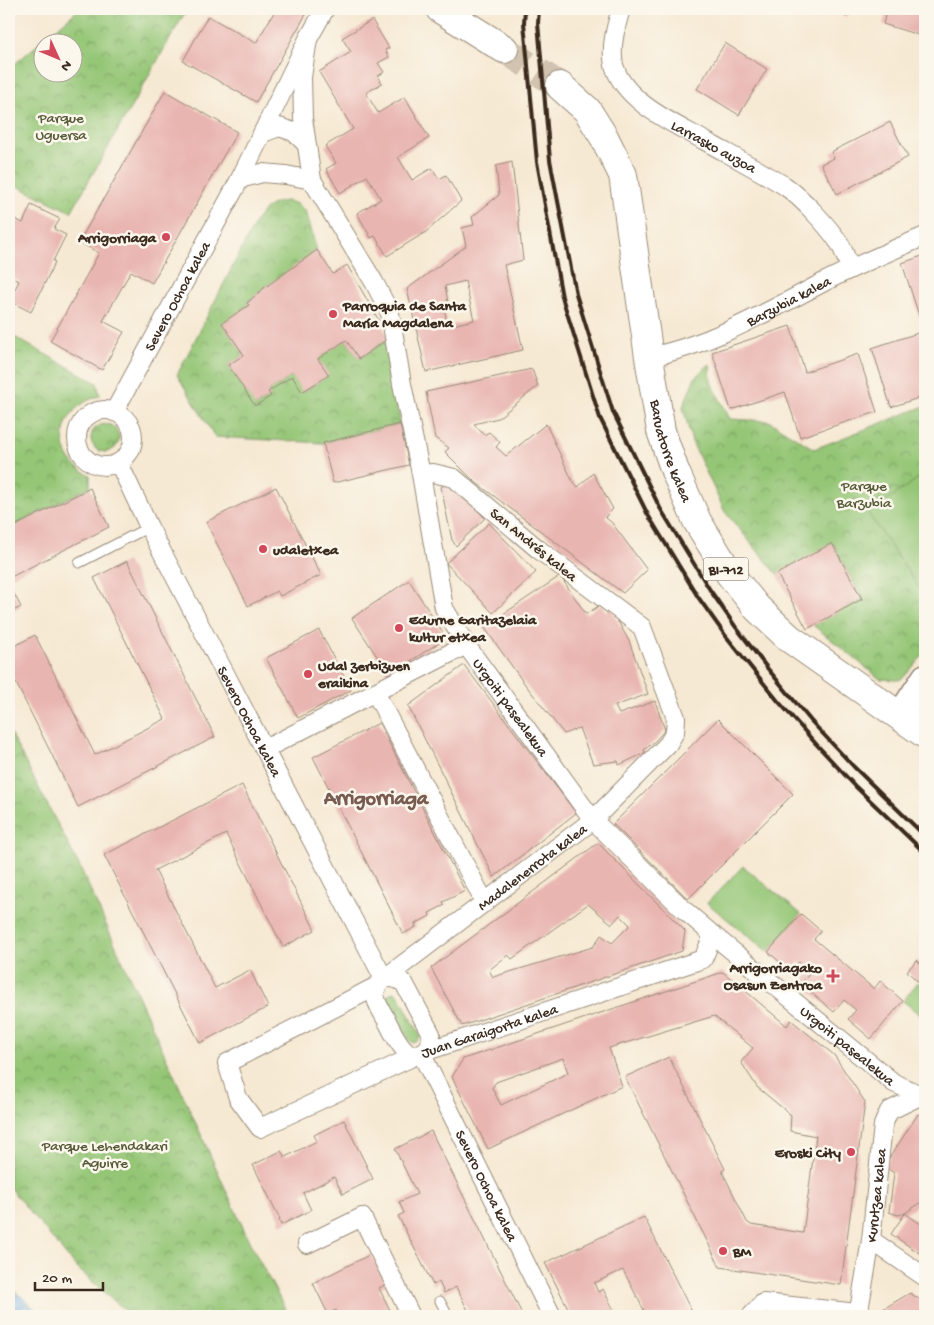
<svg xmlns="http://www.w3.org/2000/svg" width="934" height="1325" viewBox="0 0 934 1325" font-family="'Gochi Hand',sans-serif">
<defs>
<pattern id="grass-tufts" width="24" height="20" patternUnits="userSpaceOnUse" patternTransform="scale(1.25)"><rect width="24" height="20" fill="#94c676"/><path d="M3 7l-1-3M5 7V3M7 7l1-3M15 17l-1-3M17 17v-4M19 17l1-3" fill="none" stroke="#7aa160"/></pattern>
<pattern id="park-crowns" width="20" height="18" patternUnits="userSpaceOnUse" patternTransform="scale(1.25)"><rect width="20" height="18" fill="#94c676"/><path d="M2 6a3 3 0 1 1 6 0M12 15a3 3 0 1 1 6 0" fill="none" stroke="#7aa160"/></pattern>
<pattern id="water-waves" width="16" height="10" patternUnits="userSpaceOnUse" patternTransform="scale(1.25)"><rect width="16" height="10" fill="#77ade5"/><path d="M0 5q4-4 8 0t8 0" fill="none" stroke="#638db9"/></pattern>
</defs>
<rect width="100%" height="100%" fill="#fbf7ec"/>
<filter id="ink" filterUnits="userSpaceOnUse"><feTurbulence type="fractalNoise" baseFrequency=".02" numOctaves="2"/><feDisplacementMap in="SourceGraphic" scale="10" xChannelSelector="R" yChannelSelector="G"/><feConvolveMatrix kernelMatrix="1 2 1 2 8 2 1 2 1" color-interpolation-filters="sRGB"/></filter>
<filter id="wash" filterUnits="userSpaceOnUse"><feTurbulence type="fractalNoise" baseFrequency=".0096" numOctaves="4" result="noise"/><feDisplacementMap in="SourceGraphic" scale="20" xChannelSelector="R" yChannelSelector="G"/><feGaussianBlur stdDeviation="1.12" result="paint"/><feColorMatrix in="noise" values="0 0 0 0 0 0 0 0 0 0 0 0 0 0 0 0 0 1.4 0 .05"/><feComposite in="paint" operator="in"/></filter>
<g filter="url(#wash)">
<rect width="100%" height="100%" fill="#f6e9d3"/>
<path fill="url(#grass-tufts)" stroke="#68784a" d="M91 438a14 14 0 1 1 28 0a14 14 0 1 1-28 0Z
M392 992 398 994 420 1035C420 1040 417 1042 412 1043L409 1040 387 1001 388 995Z"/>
<path fill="url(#park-crowns)" stroke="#68784a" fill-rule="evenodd" d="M79 9H187L71 212 13 184 9 193V69ZM42 42H72V72H42Z
M287 201 297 204 305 211 317 250 247 302 249 305 223 323 244 355 228 365 256 406 271 396 268 392 292 376 303 392 328 375 318 359 346 340 359 359 389 338 400 424 323 443 215 437 177 375 257 219C266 207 272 202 287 201Z
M9 334 97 383 100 396C58 406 49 457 90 475V487L9 528Z
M710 364 711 382 730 419 769 421 814 449 925 406V653L904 677 899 680 880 679 813 625 862 599 833 544 777 574 725 512 692 442 683 407 695 377Z
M9 731 80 867 250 1243 289 1316H131L77 1268 9 1187Z"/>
<path fill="#94c676" stroke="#68784a" d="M923 475 925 478 924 595 868 513Z
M743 866 801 914 768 952 707 903Z
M918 982 925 988V1019L903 1001Z"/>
<path fill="url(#water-waves)" stroke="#596c82" d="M9 1286 43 1316H9Z"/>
<g id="blocks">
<path fill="#e9b5b1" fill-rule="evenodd" d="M276 9H309L256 102 183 61 208 16 256 43Z
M835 9H852L846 17Z
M887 9H925V37L883 24Z
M372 20 389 48 385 50 389 57 378 63 384 72 378 76 382 83 366 93 378 113 405 97 429 138 398 157 412 180 432 168 439 179 446 175 461 201 426 232 387 256 375 236 371 238 357 213 381 199 367 176 340 193 326 169 336 163 325 146 353 129 319 72 351 52 342 38Z
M725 43 767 69 739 115 697 89Z
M165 91 237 132 152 283 131 271 103 321 124 332 102 370 50 341 99 253 79 242Z
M890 122 908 157 837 194 821 164 834 158 831 152Z
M512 162 523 260 504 265 523 350 426 372 407 289 466 246 462 228 474 225 472 217 499 195 496 166ZM465 281 474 320 448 326 443 303 448 302 445 286Z
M31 205 60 219 54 229 66 235 53 261 55 262 31 312 9 301 19 281 9 277V216L23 223Z
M317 250 333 274 347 265 389 338 359 359 346 340 318 359 329 375 302 392 292 376 268 392 271 396 255 406 228 365 244 355 222 323 249 305 247 303 264 288Z
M925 255V396L891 407 872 348 924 331 902 263Z
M790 326 805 372 858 354 877 412 800 437 785 392 731 410 712 352Z
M532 369 538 386 498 418 474 424 484 435 489 432 500 442 496 447 506 456 546 424 572 480 578 487 593 473 613 509 605 517 612 523 647 570 623 593 474 481 445 452 449 448 435 438 426 392Z
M400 424 409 465 333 483 323 443Z
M449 481 485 518 456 546 452 540 441 487Z
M276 487 321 575 280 596 277 591 248 606 206 522Z
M90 488 109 527 9 578V529Z
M489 523 536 572 493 613 446 563Z
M832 543 862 599 807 629 777 574Z
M127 561 215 737 78 807 9 669V649L35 635 95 755 165 719 94 578Z
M560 576 586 614 602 604 606 612 611 609 629 641 648 694 615 706 619 714 655 701 665 730 655 741 644 750 645 753 619 765 618 761 593 764 579 728 564 734 521 679 484 627Z
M409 580 446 638 389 675 352 618Z
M9 584 21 607 9 613Z
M319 630 351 690 298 718 266 658Z
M464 665 576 813 494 877 408 706Z
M718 719 793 794 688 899 613 824Z
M379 723 465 891 443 902 445 905 429 913 430 916 415 924 416 927 403 934 313 757Z
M242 785 315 930 283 947 226 834 155 870 215 988 250 970 268 1007 200 1043 104 855Z
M598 843 685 931 682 951 462 1026 431 968ZM588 904 612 924 620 915 630 925 612 943 601 935 593 947 493 977 489 970 508 955 512 959Z
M801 914 821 931 814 939 874 989 880 981 903 1001 871 1039 848 1019 856 1010 844 1000 834 1012 801 984 810 973 799 962 791 971 768 952Z
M917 960 925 969V973L917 981 907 971Z
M723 972 787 1026 791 1020 834 1055 865 1102 841 1285 720 1267 625 1077 669 1057 725 1169 722 1171 747 1222 751 1225 803 1233 816 1136 790 1131 791 1115 757 1087 741 1062 753 1048 714 1016 609 1048 622 1086 488 1149 452 1077 463 1059ZM563 1058 568 1073 501 1105 492 1088 496 1082Z
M918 1114 925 1119V1200L905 1213 898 1215 889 1212 894 1173 884 1166Z
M344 1120 373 1179 343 1194 334 1177 303 1193 311 1210 281 1225 279 1220 280 1219 253 1165 281 1151 285 1157 317 1141 314 1135Z
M431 1131 453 1175 523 1316H478V1315L471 1316 456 1287 444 1293 439 1282 433 1285 398 1216 404 1213 399 1202 417 1194 395 1149Z
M905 1213 925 1227V1257L891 1234Z
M644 1217 694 1316H647L623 1270 594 1283 598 1292 603 1289 617 1316H572L545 1263Z
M371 1254 387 1284 379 1288 393 1316H339L336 1310 328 1314 313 1283Z
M910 1293 925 1303V1316H882L883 1309Z"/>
</g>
</g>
<g filter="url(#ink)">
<use href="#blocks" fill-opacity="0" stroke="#988a78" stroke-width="1"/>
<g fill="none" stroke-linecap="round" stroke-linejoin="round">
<path stroke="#d1c3af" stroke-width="28" stroke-dasharray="28 14" stroke-linecap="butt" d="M504 49 560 86"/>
<g stroke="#988a78" stroke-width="11">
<path id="lane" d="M79 563 149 527
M440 1301 448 1316"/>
</g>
<g stroke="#988a78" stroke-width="20">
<g id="street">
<path id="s1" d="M621 9C616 26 610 47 614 65 624 102 675 124 705 141 732 156 759 170 785 186 802 198 828 226 840 244 844 251 847 261 850 268"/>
<path id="s2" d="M308 39 302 77 303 118 312 180 374 282 390 313 402 384 421 474 444 608 466 645 593 820 684 910 713 935 894 1083 925 1097"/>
<path d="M263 133 279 127 294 132 306 144"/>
<path d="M240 179 262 173 286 175 312 180"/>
<path id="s3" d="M649 357C711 345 768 311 824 282 857 265 891 251 925 236"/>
<circle cx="105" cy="438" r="28"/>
<path id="s4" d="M114 412 240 179 308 39 325 9"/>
<path id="s5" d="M120 462 123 472 149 527 384 979"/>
<path d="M375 692 485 903"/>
<path d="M265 749 466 645"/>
<path id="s6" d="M384 979C392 976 398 979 404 983L431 1034 430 1045C410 1073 394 1035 386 1019 382 1012 376 1003 375 995 375 989 378 985 381 981L593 820 668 744 675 732 676 718 642 627 538 549 454 478 433 473 421 474"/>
<path id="s7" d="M377 986 227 1063 238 1098 260 1128 421 1053 703 959 713 935"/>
<path id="s8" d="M421 1053 552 1316"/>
<path d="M871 1240 925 1277"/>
<path d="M307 1244 362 1217 411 1316"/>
<path d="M751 1316 763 1303 858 1313"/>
<path id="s9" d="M858 1316 871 1240 883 1125 889 1111 922 1095"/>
</g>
</g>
<g stroke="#988a78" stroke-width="28">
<path id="secondary" d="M900 715 925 677"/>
</g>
<g stroke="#988a78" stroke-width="30">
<g id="primary">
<path d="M440 9 504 49"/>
<path id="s10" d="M560 86 587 110 604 137 623 175 649 357 661 431 675 471 697 521 729 573 757 608 789 638 925 734"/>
</g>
</g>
<use href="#lane" stroke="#fff" stroke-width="9"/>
<use href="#street" stroke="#fff" stroke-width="18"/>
<use href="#secondary" stroke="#fff" stroke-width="25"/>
<use href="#primary" stroke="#fff" stroke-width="28"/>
<path stroke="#3b2a1e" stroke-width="4" d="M525 9 524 23 537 162 562 297 600 418 648 515 698 597 725 635 778 701 817 745 856 787 925 853
M539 9 538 23 550 160 576 294 613 412 660 508 710 590 735 626 768 669 811 721 854 767 925 836"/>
</g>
</g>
<g fill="#d1495b" stroke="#fbf7ec" stroke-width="2">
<circle cx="166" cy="237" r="5"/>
<circle cx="333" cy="314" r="5"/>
<circle cx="263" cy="549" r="5"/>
<circle cx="399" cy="628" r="5"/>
<circle cx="308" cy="674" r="5"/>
<path d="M830.5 968.5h5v5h5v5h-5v5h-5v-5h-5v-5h5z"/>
<circle cx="851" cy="1152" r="5"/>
<circle cx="723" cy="1251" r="5"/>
</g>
<g text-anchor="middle" stroke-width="5" stroke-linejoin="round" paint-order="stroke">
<rect fill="#fbf7ec" stroke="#75685c" stroke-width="1" x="703.5" y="557.5" width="45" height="23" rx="4"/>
<g font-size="14" font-weight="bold" fill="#3b2a1e">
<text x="726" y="574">BI-712</text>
</g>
<g font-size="15" fill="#565938" stroke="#fbf7ec">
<text x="61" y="122">Parque<tspan x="61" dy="17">Uguersa</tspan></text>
<text x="864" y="490">Parque<tspan x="864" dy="17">Barzubia</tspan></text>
<text x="105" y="1150">Parque Lehendakari<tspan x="105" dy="17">Aguirre</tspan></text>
</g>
<g font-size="15" fill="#3b2a1e" stroke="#fbf7ec">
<text dy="5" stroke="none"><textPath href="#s1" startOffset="189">Larrasko auzoa</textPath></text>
<text dy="5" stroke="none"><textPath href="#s4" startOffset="132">Severo Ochoa kalea</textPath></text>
<text dy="5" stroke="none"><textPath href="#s3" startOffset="151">Barzubia kalea</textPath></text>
<text dy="5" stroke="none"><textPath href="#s10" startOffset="391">Baruatorre kalea</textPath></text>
<text transform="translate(534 544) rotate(39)" y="5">San Andrés kalea</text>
<text dy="5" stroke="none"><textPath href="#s2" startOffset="716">Urgoiti pasealekua</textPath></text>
<text dy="5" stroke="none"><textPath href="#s5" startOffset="290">Severo Ochoa kalea</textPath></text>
<text dy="5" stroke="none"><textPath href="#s6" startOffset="388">Madalenerrota kalea</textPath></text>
<text dy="5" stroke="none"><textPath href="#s7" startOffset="492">Juan Garaigorta kalea</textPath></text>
<text dy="5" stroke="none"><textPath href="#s2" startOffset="1196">Urgoiti pasealekua</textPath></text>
<text dy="5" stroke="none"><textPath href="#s8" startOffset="148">Severo Ochoa kalea</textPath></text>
<text dy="5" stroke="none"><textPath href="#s9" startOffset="122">Kurutzea kalea</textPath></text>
</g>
<g font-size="15" font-weight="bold" fill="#3b2a1e" stroke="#fbf7ec" text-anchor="start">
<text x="156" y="242" text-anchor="end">Arrigorriaga</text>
<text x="343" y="310">Parroquia de Santa<tspan x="343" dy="17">María Magdalena</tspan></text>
<text x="273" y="554">udaletxea</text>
<text x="409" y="624">Edurne Garitazelaia<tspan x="409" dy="17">kultur etxea</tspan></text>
<text x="318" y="670">Udal zerbizuen<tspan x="318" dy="17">eraikina</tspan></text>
<text x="822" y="972" text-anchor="end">Arrigorriagako<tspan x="822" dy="17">Osasun Zentroa</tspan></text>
<text x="841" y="1157" text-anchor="end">Eroski City</text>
<text x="733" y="1256">BM</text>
</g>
<g font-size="20" font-weight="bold" fill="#785b51" stroke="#fbf7ec">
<text x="376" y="804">Arrigorriaga</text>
</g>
</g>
<rect width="934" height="1325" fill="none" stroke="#fbf7ec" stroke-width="30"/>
<g transform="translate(58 58) rotate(134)"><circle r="24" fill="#fbf7ec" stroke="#aea59a"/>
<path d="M0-4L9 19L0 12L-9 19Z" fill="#d1495b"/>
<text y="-8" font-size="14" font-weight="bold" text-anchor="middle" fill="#3b2a1e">N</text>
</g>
<path d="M35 1282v8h68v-8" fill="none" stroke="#3b2a1e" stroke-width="2.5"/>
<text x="42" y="1282" font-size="15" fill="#3b2a1e" stroke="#fbf7ec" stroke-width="4" paint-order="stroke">20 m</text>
</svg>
